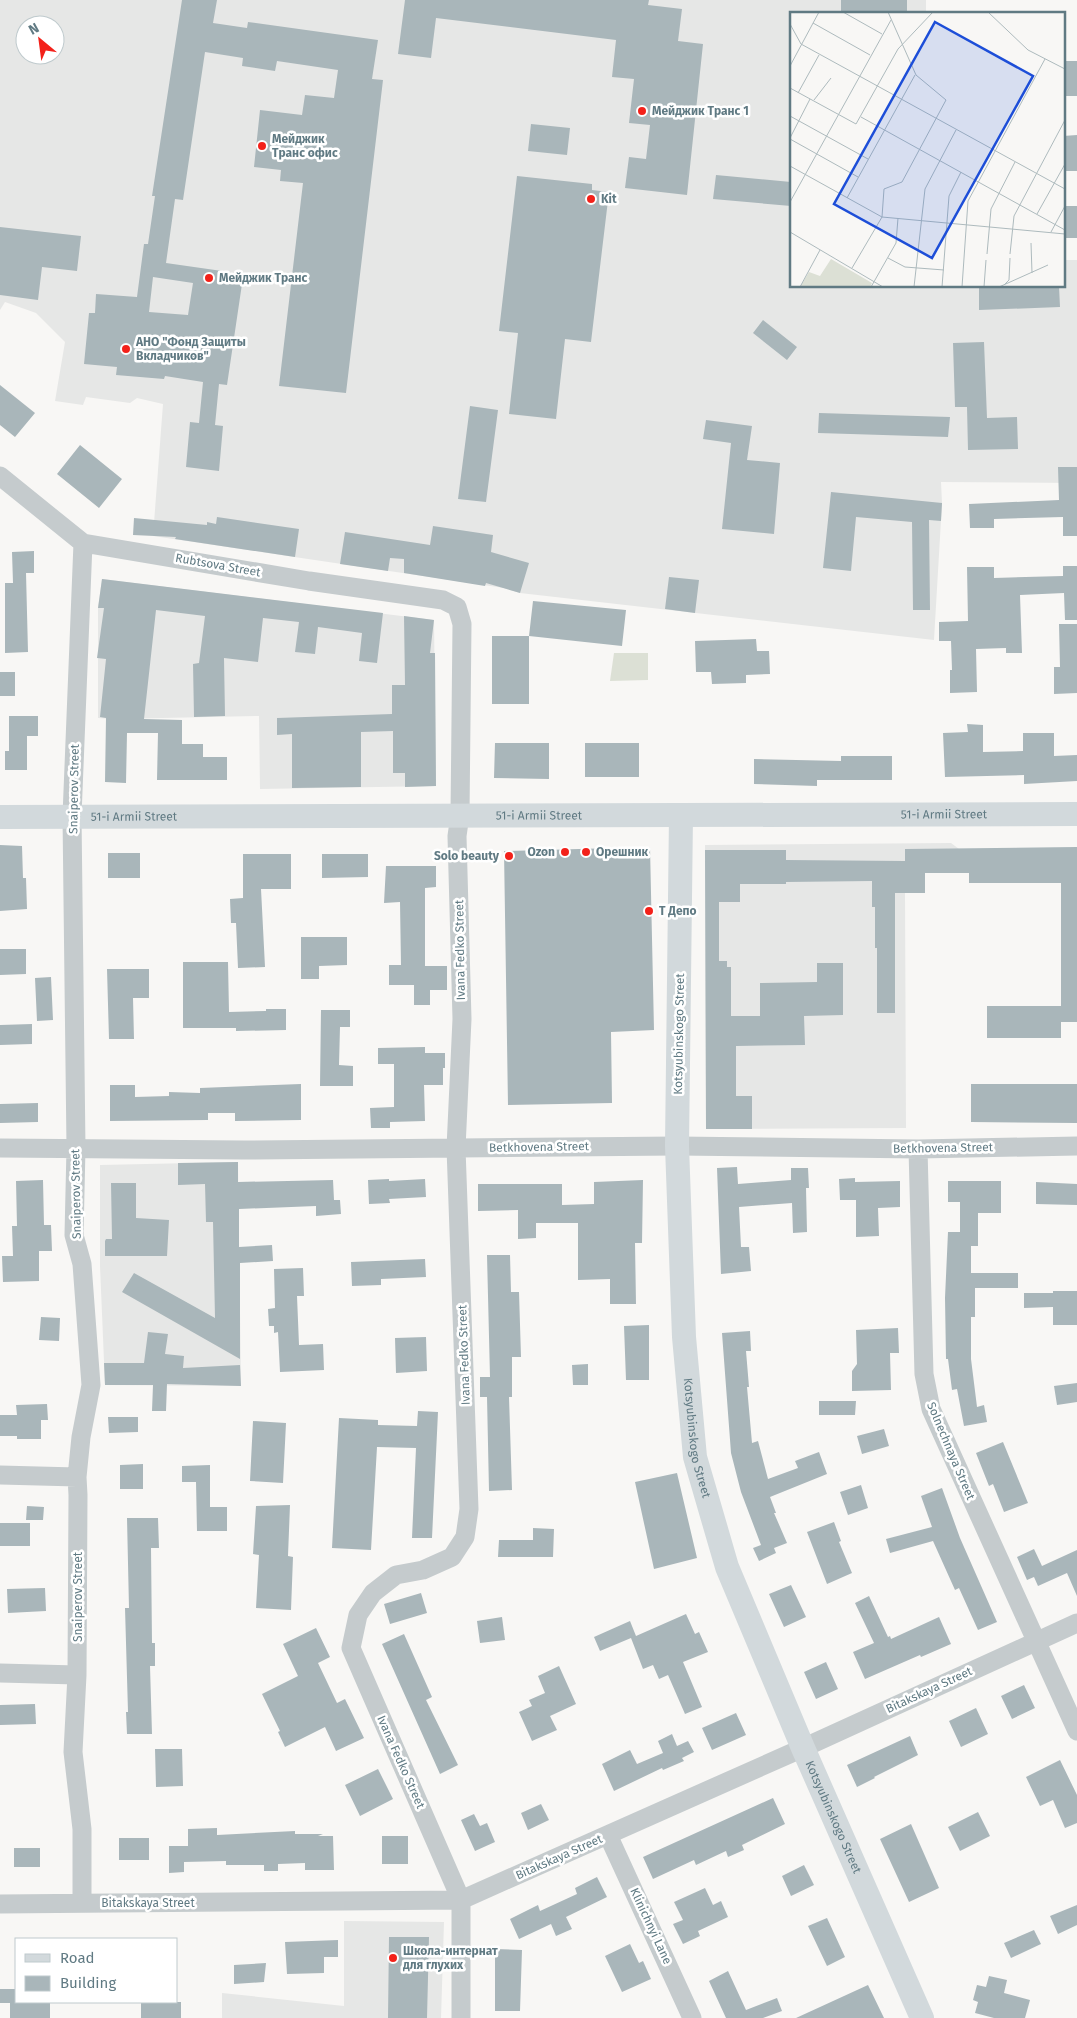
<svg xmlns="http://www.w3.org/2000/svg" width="1077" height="2018" viewBox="0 0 1077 2018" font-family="'Fira Sans',sans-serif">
<rect width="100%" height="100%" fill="#f8f7f5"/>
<path fill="#e6e7e6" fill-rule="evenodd" d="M0 0H926V14H791V286H1063V260H1077V483L941 482 942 503 934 640 520 593 504 588 153 536 163 404 137 398 130 403 86 397 83 405 55 401 65 342 36 313 5 302 0 310ZM25 25H55V55H25Z
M102 579 434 620 436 786 260 789 259 716 115 719 98 718V608Z
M951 843 959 849V873H925V893H905L906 1128 706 1129 705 845Z
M238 1162 241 1386 105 1385 100 1266V1165Z
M344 1921 444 1922 441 2018H222V1993L344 2006Z"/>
<path fill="#dce0d5" d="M614 653H648V680L610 681Z"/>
<path fill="#a9b6ba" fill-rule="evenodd" d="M182 0H217L213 23 247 28 248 22 378 40 372 79 383 80 346 393 279 386 303 183 280 181 281 170 254 167 260 110 302 115 305 95 334 98 338 70 277 61 275 71 242 66 243 58 205 52 183 200 175 199 166 263 229 272 228 282 242 284 227 385 219 384 215 425 223 426 219 471 186 467 190 422 199 423 203 382 165 376 164 379 116 375 117 367 84 364 89 313H95L96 294 137 297 144 244H148L155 196H152ZM153 277 193 283 188 315 149 312Z
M405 0H649L648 5 682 9 678 41 703 44 687 195 625 188 629 157 646 159 650 125 629 123 634 79 612 77 616 40 436 18 431 58 398 54Z
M841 0H907V14H841Z
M1063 61H1077V96H1063Z
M531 124 570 128 567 155 528 151Z
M1077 135V171H1063V136Z
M716 175 791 182V206L713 199Z
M517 176 592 184V190L609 192 591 342 565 339 556 419 509 414 518 333 499 331Z
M1063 206H1077V238H1063Z
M0 227 81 236 77 271 42 267 38 300 0 295Z
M979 286H1059L1060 307 979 310Z
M763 320 797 347 787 360 753 333Z
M984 342 987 418 1017 417 1018 449 968 450 967 407H955L953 343Z
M0 385 35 413 15 437 0 425Z
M470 406 498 410 486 502 458 499Z
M819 413 950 417 948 437 818 433Z
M706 420 752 426 747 460 780 463 774 534 722 529 731 443 703 439Z
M80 445 122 479 99 508 57 474Z
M1058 467H1077V536H1063V517L994 519V528H970L969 504 1059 500Z
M831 492 942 503 941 521 929 520 930 610H913L912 522 856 517 851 571 823 568Z
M217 517 299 529 295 557 175 539 176 537 133 535 134 518 207 525V522L216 524Z
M433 526 493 535 491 552 529 563 520 593 486 583 485 586 404 573V559L390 558 388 571 340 564 345 532 430 545Z
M34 551V573H26L28 652 5 653V583H13L12 552Z
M1063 566H1077V620H1065L1064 593 1020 595 1022 653H1006V648L976 649 977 692 950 693V670H952L951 641H939V622L968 621 967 567H994V578L1063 576Z
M669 577 699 580 695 613 665 609Z
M102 579 383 613 377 663 359 661 362 633 318 627 315 654 295 652 299 622 263 618 258 662 224 658 225 716 194 717 193 664 199 663 205 616 156 610 144 719 182 720V744H203V757H227V780H157L158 733H127L126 783 105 782 106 718 100 717 106 659 97 658 104 608H98Z
M533 601 626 610 622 646 529 636Z
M404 616 434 620 430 653H435L436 786 405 787V773H393V731L361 732V787L292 788V734L277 735V718L392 714V685H405Z
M1059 624H1077V693L1054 694V667H1060Z
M492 636H529V704H492Z
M756 639 757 651H769L770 674 746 675V683L712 684 711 672H696L695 641Z
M0 672H15V696H0Z
M9 716H38V736H27V770H5V751H9Z
M967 724 983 725V752L1023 751V733H1054V756L1077 755V781L1024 784V775L945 777 943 733 968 732Z
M495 743H549V779L494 778Z
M585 743H639V777H585Z
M841 756H892V780H817V786L754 784V759L841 761Z
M0 845 22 846 23 878H26L27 909 0 911Z
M650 847 654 1030 611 1032 612 1103 508 1105 504 851Z
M1077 847V1022H1061V1038H987V1006H1061V883H969V873H925V893H895V1013H877V948H875V907H872V881L786 882V884H740V902H719V961H727V967H731V1016H760V983L817 982V963H843V1015L804 1016 805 1045 736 1046V1096H752V1129H706L705 850H786V860L905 861V849Z
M108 853H140V878H108Z
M243 854H291V889H261L265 967 238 968 236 923H231L230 899 243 898Z
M322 854H368V877L322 878Z
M386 866H436V887L425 888V966H447V990H430V1005H414V985H389V965H401L400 902 384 903Z
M301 937H347V965L319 966V979H301Z
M0 949H26V974L0 975Z
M183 962H228L229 1012 266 1011V1009H286V1030L236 1031V1028H183Z
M107 969H149V998H133L134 1039H109Z
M51 977 53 1020 37 1021 35 978Z
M321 1010H350V1027H340L339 1065 353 1066V1086H320Z
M32 1024V1044L0 1045V1025Z
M425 1047V1053H445V1068H443V1085H424L425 1121 390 1122V1128H371L370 1108 394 1107V1064H378V1048Z
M301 1084V1120L235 1121V1113H208V1120L110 1121V1085H135V1097L169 1096V1092L200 1093V1088Z
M971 1084H1077V1123L971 1122Z
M38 1103V1122L0 1123V1104Z
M238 1162V1182L333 1180 334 1200H340L341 1214 316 1216V1206L239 1209V1247L272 1245 273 1261 240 1263V1359L122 1292 134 1273 215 1318 213 1222H206L205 1184 178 1185V1163Z
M737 1167 738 1184 791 1180V1168H808L809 1188H806L807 1232 793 1233 792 1203 739 1207 741 1247H749L751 1271 721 1274 717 1168Z
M855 1178V1182L900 1181V1207L878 1208 879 1236 856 1237V1200H840L839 1179Z
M389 1179V1181L425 1179 426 1197 389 1199 390 1203 369 1204 368 1180Z
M43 1180 44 1225H51L52 1251H39V1281L3 1282 2 1256H13L12 1226H17L16 1181Z
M643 1180 642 1243H635L636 1304H610V1279L578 1280V1223H536V1238L518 1239V1210L478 1211V1184H562V1205L594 1204V1182Z
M948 1181H1001V1213H978V1246H971V1273H1018V1288H975V1317H971V1359L977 1407 984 1405 987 1422 964 1426 957 1389 952 1390 948 1359H946L945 1298 948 1232H960V1202H948Z
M1036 1182 1077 1184V1205L1036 1204Z
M111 1183H136V1218L169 1220 167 1256H105V1241L106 1239H112Z
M487 1255H510L511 1292H519L521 1357H512V1397H509L512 1490 489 1491 487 1397H480V1377H490Z
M425 1259 426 1277 381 1279V1285L352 1286 351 1262Z
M303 1268 304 1296H297L299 1345 323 1344 324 1370 280 1372 278 1332 274 1333V1326H269L268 1309 275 1308 274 1269Z
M1053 1291H1077V1325H1053V1307L1024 1308V1293H1053Z
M41 1317 60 1318 59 1341 39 1340Z
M649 1325V1380H626L624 1326Z
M898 1328 899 1353H890L891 1390 852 1391V1371L857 1364 856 1330Z
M750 1331 751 1351H746L749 1387H747L752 1443 758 1441 768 1479 798 1468 795 1461 819 1452 827 1474 770 1497 776 1513H774L787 1543 774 1548 776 1553 759 1561 753 1548 761 1545 741 1492 731 1453 722 1333Z
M148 1332 168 1334 165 1354 184 1356 183 1368 240 1365 241 1386 167 1384 166 1411H152L153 1385H105L104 1363H144Z
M426 1337 427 1371 396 1373 395 1338Z
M588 1364V1385H573L572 1365Z
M1077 1383V1402L1057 1405 1054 1386Z
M819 1401H856L855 1415H819Z
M47 1404 48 1420H41V1439H17V1436H0V1415H17L16 1405Z
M418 1411 438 1412 432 1538H412L416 1448 377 1447 371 1550 332 1548 339 1418 378 1420V1425L417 1426Z
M108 1417H138V1432L109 1433Z
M253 1421 286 1423 283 1483 250 1481Z
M884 1429 889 1446 862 1454 857 1436Z
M1003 1442 1028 1503 1004 1512 993 1484 989 1486 976 1453Z
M143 1464V1489H120V1465Z
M210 1465V1507H227V1531H197L196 1482H182V1466Z
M677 1473 697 1558 654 1569 635 1482Z
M861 1485 868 1508 848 1515 840 1492Z
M942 1488 960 1538 997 1622 978 1630 959 1588 955 1590 933 1541 890 1553 886 1539 932 1527 921 1496Z
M290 1505 288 1556 293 1557 291 1610 256 1608 259 1555 253 1554 256 1506Z
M27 1506 44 1507 43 1520H26Z
M127 1518H158L159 1548H151L152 1643H155V1666H150L152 1734H127L126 1712H128L125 1608H129Z
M834 1522 841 1541 839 1542 852 1573 827 1584 807 1532Z
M0 1523H30V1546H0Z
M533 1528 554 1529 553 1557H498L499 1540H533Z
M1034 1549 1042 1566 1077 1550V1596L1067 1573 1038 1586 1034 1577 1027 1580 1017 1557Z
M791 1585 806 1617 784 1627 769 1594Z
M45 1588 46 1611 8 1613 7 1589Z
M421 1593 427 1613 390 1624 384 1604Z
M869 1596 888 1637 890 1636 891 1639 939 1617 951 1644 921 1657 920 1655 865 1679 853 1652 874 1643 855 1603Z
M686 1614 695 1634 699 1632 708 1652 683 1662 702 1707 685 1714 668 1675 659 1679 653 1665 643 1669 631 1638 600 1651 594 1637 630 1621 636 1636Z
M502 1617 505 1640 480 1643 477 1621Z
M316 1628 330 1657 318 1663 337 1703 345 1699 364 1738 336 1751 325 1727 285 1747 278 1732 280 1731 262 1694 298 1676 283 1644Z
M404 1634 432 1697 426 1700 458 1765 440 1774 382 1644Z
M826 1662 838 1689 816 1699 804 1672Z
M559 1666 576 1704 550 1716 557 1730 532 1741 519 1712 532 1706 529 1700 545 1693 538 1676Z
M1024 1685 1035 1708 1012 1719 1001 1696Z
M35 1704 36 1724 0 1725V1705Z
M976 1708 988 1734 961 1747 949 1721Z
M736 1713 746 1735 712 1750 702 1728Z
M672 1734 677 1746 688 1741 694 1752 682 1758 684 1761 663 1770 662 1768 614 1791 602 1764 630 1750 637 1764 663 1753 658 1741Z
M910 1736 918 1755 874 1777 875 1778 857 1787 847 1765Z
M155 1749H182L183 1786 156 1787Z
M1060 1760 1077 1795V1823L1065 1828 1053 1800 1040 1806 1026 1777Z
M378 1769 393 1799 360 1816 345 1785Z
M773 1798 785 1824 742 1845 744 1850 728 1857 726 1851 696 1865 694 1860 653 1879 643 1857Z
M541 1804 549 1820 528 1830 521 1813Z
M978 1812 990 1836 960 1851 948 1827Z
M474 1814 480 1826 487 1823 495 1842 475 1851 461 1820Z
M911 1824 939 1888 909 1902 880 1839Z
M217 1828V1835L295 1831V1834H323L318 1836H333L334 1870H305V1863L278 1864V1871H264V1865H226V1861L184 1862V1872L169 1873V1846H188V1829Z
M382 1836H408V1864H382Z
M119 1838H149V1860H119Z
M14 1848H40V1867H14Z
M804 1865 814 1885 791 1896 782 1876Z
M597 1877 607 1897 566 1917 572 1929 556 1936 551 1924 519 1939 510 1919 538 1905 540 1911 577 1894 575 1888Z
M705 1888 713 1905 721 1901 728 1917 698 1931 700 1936 683 1944 673 1924 683 1920 674 1902Z
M1077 1905V1925L1058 1934 1050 1916Z
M827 1918 845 1957 827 1966 808 1926Z
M1034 1930 1041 1944 1011 1958 1004 1943Z
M389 1937H429L427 2018H388Z
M338 1940V1957H324V1973L287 1974 285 1942Z
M630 1944 639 1963 643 1961 651 1979 622 1992 605 1956Z
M495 1949 522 1950 520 2011H495Z
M266 1963 264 1982 234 1984V1965Z
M728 1971 746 2010 777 1998 782 2011 763 2018H726L709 1981Z
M989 1976 1007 1980 1004 1993 1030 2000 1025 2018H994L975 2013 978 2002 973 2000 977 1985 986 1987Z
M868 1985 884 2018H796Z
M0 1989H16V2002H50V2018H10V2003H0Z
M141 2002H181V2018H141Z"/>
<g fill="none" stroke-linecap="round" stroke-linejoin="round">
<path stroke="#c5cbcd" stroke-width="19" d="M0 476 83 543 309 581 443 600 457 607 462 624 460 815 457 836 462 1019 456 1148 469 1509 465 1537 452 1557 423 1570 396 1575 373 1593 358 1615 351 1648 461 1900V2018
M0 1148 243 1150 677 1146 918 1149 1077 1146
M918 1149 924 1374 931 1409 1077 1731
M0 1475 77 1477
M0 1673 77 1675
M608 1835 692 2018
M82 1903V1829L73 1752 77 1675 78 1495 77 1477 81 1437 91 1385 82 1264 74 1235 76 1148 72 816 83 543
M0 1904 461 1900 803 1748 1077 1623"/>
<g stroke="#d2d9dc" stroke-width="24">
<path id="s1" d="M681 815 677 1146 684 1337 695 1457 727 1567 803 1748 922 2018"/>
<path id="s2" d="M0 817 1077 814"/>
</g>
</g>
<g fill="#f3211a" stroke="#fff" stroke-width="2">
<circle cx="642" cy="111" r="5"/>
<circle cx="262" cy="146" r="5"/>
<circle cx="591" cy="199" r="5"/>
<circle cx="209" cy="278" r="5"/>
<circle cx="126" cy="349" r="5"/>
<circle cx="565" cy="852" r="5"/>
<circle cx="586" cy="852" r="5"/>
<circle cx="509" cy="856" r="5"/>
<circle cx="649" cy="911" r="5"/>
<circle cx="393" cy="1958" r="5"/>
</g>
<g text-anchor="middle" stroke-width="5" stroke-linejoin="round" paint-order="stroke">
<g font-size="12" font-weight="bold" fill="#607a83" stroke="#fff" text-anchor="start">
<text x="652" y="115">Мейджик Транс 1</text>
<text x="272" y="143">Мейджик<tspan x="272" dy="14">Транс офис</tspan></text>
<text x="601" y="203">Kit</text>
<text x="219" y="282">Мейджик Транс</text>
<text x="136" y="346">АНО "Фонд Защиты<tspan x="136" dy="14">Вкладчиков"</tspan></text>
<text x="555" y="856" text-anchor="end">Ozon</text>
<text x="596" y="856">Орешник</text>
<text x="499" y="860" text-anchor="end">Solo beauty</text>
<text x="659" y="915">Т Депо</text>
<text x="403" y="1955">Школа-интернат<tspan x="403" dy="14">для глухих</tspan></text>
</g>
<g font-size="12" fill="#607a83" stroke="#fff">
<text transform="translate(218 565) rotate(10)" y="4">Rubtsova Street</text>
<text transform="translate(74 789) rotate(-89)" y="4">Snaiperov Street</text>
<text dy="4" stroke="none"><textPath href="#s2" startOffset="944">51-i Armii Street</textPath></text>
<text dy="4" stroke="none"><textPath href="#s2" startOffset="539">51-i Armii Street</textPath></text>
<text dy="4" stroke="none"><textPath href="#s2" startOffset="134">51-i Armii Street</textPath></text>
<text transform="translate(460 950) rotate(-91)" y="4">Ivana Fedko Street</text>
<text transform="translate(679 1034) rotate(-89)" y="4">Kotsyubinskogo Street</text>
<text transform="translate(539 1147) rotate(-1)" y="4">Betkhovena Street</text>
<text transform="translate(943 1148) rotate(-1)" y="4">Betkhovena Street</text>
<text transform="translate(76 1194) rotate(-91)" y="4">Snaiperov Street</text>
<text transform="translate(464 1355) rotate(-92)" y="4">Ivana Fedko Street</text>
<text dy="4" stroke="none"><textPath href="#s1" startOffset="624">Kotsyubinskogo Street</textPath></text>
<text transform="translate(951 1451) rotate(67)" y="4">Solnechnaya Street</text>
<text transform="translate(78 1597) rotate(-90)" y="4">Snaiperov Street</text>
<text transform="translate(929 1690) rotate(-25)" y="4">Bitakskaya Street</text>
<text transform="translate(401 1762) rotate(66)" y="4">Ivana Fedko Street</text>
<text dy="4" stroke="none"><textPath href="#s1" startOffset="1029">Kotsyubinskogo Street</textPath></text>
<text transform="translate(559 1857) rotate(-24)" y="4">Bitakskaya Street</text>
<text x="148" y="1907">Bitakskaya Street</text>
<text transform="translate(651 1926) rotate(65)" y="4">Klinichnyi Lane</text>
</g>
</g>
<g transform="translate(790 12)">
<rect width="275" height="275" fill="#f8f7f5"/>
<path d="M41 247 82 271 80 275H10L19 260 30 264Z" fill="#dce0d5"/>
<path fill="none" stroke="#adbabd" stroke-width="1" d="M53 0 92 22M198 0 238 38 275 57M23 11 80 43M0 12 11 32 275 177M0 54 29 0M0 76 66 112 108 37 143 0M8 81 29 43M24 88 41 66M0 104 78 147M71 105 275 218M0 126 20 87M0 127 68 165M0 154 92 205 275 222M57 186 125 63M0 190 101 8M247 202 275 152M0 220 93 275M261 220 275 194M241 231 242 261M197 242 201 197 225 150M220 242 224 204 275 108M98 246 115 255 154 258M62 256 92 205 94 177 112 170 156 88 126 63 98 0M214 273 219 268 220 246M10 275 30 238M81 275 106 231 108 206M124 275 135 177 166 118M152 275 159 184 171 160M172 275 178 189 255 47M194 275 196 248M209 275 258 253"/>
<path fill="#1d4ed8" fill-opacity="0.15" stroke="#1d4ed8" stroke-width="2.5" d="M145 10 243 64 142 246 44 192Z"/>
<rect width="275" height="275" fill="none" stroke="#607a83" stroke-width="2.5"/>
</g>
<rect x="15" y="1938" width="162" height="65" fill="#ffffff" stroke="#bfcacd"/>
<rect x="25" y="1954" width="25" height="8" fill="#d2d9dc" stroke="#bfcacd"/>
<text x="60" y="1963" font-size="15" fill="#607a83">Road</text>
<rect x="25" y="1976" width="25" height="15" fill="#a9b6ba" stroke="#bfcacd"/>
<text x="60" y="1988" font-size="15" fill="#607a83">Building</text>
<g transform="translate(40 40) rotate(331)"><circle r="24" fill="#ffffff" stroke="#bfcacd"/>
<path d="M0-4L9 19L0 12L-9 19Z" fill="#f3211a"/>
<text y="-8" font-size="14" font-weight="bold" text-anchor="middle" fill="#607a83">N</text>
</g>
</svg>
